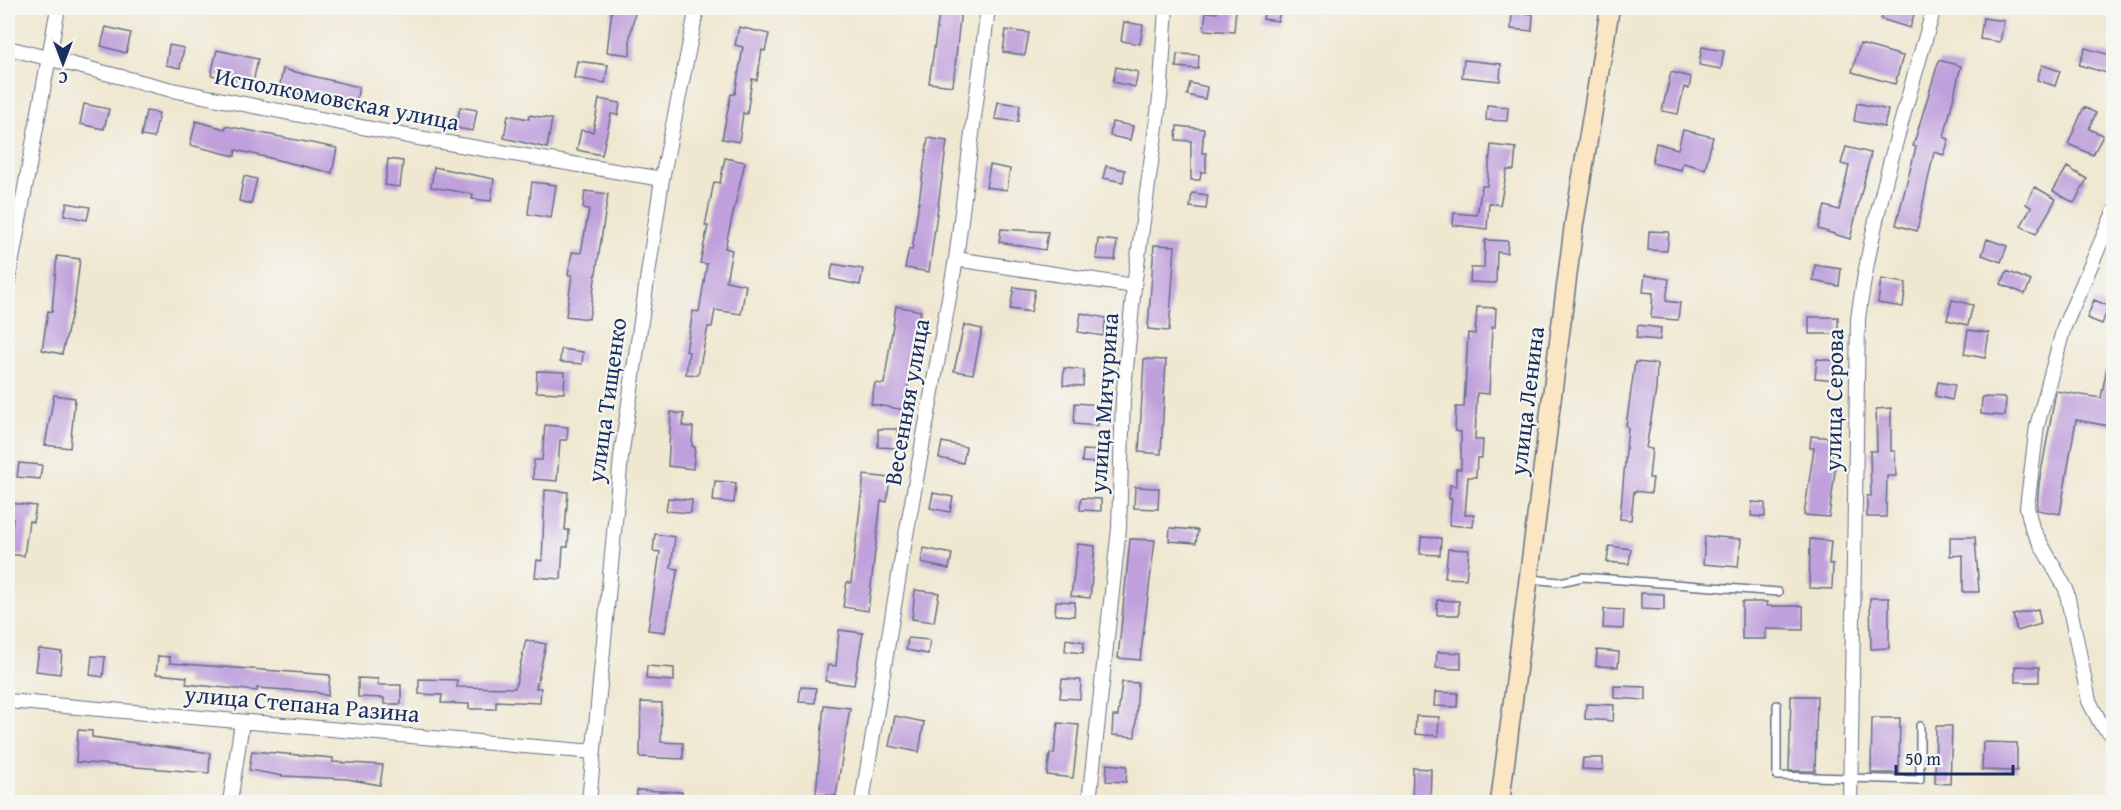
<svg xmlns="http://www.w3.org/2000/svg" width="2121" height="810" viewBox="0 0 2121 810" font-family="'Gentium Book Plus',serif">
<rect width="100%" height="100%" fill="#f6f6f2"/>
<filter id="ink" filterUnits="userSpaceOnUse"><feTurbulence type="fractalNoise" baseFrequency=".0167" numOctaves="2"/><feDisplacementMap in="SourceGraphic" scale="12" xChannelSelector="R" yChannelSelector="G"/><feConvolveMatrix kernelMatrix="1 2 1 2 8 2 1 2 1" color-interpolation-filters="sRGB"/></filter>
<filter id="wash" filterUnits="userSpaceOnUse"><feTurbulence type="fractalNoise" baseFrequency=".008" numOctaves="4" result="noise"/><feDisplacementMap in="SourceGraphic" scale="24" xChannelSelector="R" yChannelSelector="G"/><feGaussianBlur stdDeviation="1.35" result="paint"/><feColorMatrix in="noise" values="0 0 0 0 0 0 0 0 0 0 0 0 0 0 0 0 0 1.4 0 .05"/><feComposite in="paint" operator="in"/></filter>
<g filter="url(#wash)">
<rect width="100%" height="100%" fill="#efe7d0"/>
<g id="blocks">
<path fill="#c0a0dc" d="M612 8H636L630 36V55L607 52Z
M940 8H961L953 86 929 83Z
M1217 8H1236L1234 32 1204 30 1206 12 1217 13Z
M1265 8H1280L1278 21 1263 19Z
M1885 8H1916L1910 28 1881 19Z
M1512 12 1533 14 1532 31 1511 29Z
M1983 18 2004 21 2000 42 1980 39Z
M1124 22 1143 25 1140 44 1121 41Z
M106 27 131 33 126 53 101 46Z
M739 27 769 34 765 51 762 50 757 80 752 79 747 114 743 113 739 142 722 139 731 94H735L743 47 735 45Z
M1006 30 1029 33 1025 55 1003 52Z
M1860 44 1903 56 1895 84 1852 72Z
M169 45 184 48 180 68 166 65Z
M1702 47 1724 51 1721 69 1699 65Z
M2085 48 2114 56V75L2079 65Z
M217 50 258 59 253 83 211 75Z
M1177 54 1199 55 1198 69 1176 67Z
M1464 60 1501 64 1500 81 1462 77Z
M1939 60 1961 66 1944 137 1949 139 1944 155 1934 152 1917 231 1896 225 1916 147 1913 146Z
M577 61 608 65 605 83 574 78Z
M2042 65 2060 71 2055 86 2037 80Z
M1116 67 1138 72 1135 87 1113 82Z
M283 69 359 87 355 108 279 89Z
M1671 72 1691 77 1689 89 1684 87 1678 114 1662 111Z
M1190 83 1207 87 1205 99 1187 95Z
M599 99 620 103 618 115 611 114 602 155 577 150 581 130 593 132Z
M998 102 1020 105 1018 122 995 119Z
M1857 103 1888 110 1884 127 1854 121Z
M84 104 109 109 104 129 80 124Z
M1487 105 1508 107 1507 121 1486 120Z
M460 107 477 110 473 131 456 128Z
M2084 107 2096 113 2089 129 2103 135 2093 155 2068 144Z
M146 111 159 113 154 138 141 136Z
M508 115 529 119V115L552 119 547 148 504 138Z
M196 121 225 129 226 126 337 148 332 173 236 150 235 156 190 145Z
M1112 122 1133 126 1130 140 1110 136Z
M1177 126 1204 129 1202 153H1206V172H1201L1200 180H1191V141L1176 140Z
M1683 130 1713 137 1705 169 1683 163 1681 170 1652 163 1656 143 1678 149Z
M928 138 947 141 929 272 905 268 909 249 912 250Z
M1491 145 1516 148 1514 170H1507L1500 205 1489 203 1487 229 1453 225 1454 213 1477 215 1482 186H1487Z
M1846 147 1871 153 1850 239 1818 229 1825 206 1839 210 1849 166 1841 164Z
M725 158 745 162 725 248 732 250 726 281 746 285 741 314 715 310 712 327H708L698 375 686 374 689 352 686 351 691 323 693 311 699 312 707 264 700 263 708 226H705L714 182 720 183Z
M388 159 403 161 400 187 385 185Z
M990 165 1010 169 1007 190 986 187Z
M1106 166 1125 170 1123 182 1103 178Z
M434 167 494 179 491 201 472 199 473 194 431 187Z
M2067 167 2087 179 2074 203 2053 191Z
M244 176 257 179 251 204 239 201Z
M532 182 556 185 551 218 528 214Z
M2035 187 2056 199 2036 234 2021 226 2031 207 2026 204Z
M585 191 608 194 589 319 566 316 572 275H568L572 252 581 253 589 209 583 208Z
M1192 193 1208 195 1206 209 1190 207Z
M67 203 90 207 87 220 64 215Z
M1001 229 1048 232 1045 250 999 242Z
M1649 231 1669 232 1667 251 1648 250Z
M1098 239 1117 241 1115 260 1096 259Z
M1987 239 2007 246 2001 262 1982 255Z
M1485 240 1508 241 1507 253 1497 252 1496 283 1470 282 1471 268H1484Z
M1154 245 1175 246 1169 331 1148 329Z
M57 256 80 259 75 300 62 354 42 350 48 311 52 312Z
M833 264 863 269 860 285 830 279Z
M1815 265 1841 269 1839 286 1813 281Z
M2007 271 2031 281 2025 294 2001 284Z
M1645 275 1669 279 1666 301 1680 303 1678 320 1651 318 1653 293 1643 292Z
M1881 279 1906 283 1903 307 1878 303Z
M1014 287 1035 290 1031 312 1010 309Z
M1952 300 1973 305 1968 325 1947 320Z
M2094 300 2109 306 2102 324 2087 318Z
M896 306 921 311 917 332H913L905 410 871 404 875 383 884 384Z
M1477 307 1496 308 1495 327H1492L1489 394 1477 393 1475 440H1483L1482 458H1477L1476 477H1468L1465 515H1474L1473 527 1449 525 1452 499H1449L1450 485 1456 486V469H1461V432L1455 431 1456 407H1464L1468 333 1475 334Z
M1081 313 1106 318 1103 336 1078 332Z
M1809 317H1838V334H1809Z
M964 325 982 329 973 374 954 371Z
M1638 325 1661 328 1660 340 1636 338Z
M1968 330 1989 333 1985 358 1964 354Z
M561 349 583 352 582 364 560 362Z
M1144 359 1166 360 1161 454 1139 452Z
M1817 359 1838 361 1836 380 1815 378Z
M1635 362 1657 364 1656 390 1646 448 1652 449 1649 478H1653L1651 493 1634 491 1631 520 1620 519 1628 427 1626 426Z
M2107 367H2114V427L2076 420 2060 514 2037 510 2039 483 2056 391 2101 398Z
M1064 368 1084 370 1083 386 1063 385Z
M537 371 565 372 564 393 536 392Z
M1938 382 1955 385 1952 400 1935 396Z
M54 395 75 398 70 448 45 445Z
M1982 397 2006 398 2005 416 1981 414Z
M1075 403 1100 405 1098 426 1074 424Z
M1891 408V451H1895L1896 476H1887L1886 517H1867V496H1871L1870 451H1877L1876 409Z
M671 412 684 414 683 426 693 427 692 446 695 447 693 469 668 466Z
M545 425 568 427 567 440H560L557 481 533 479 534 460H542Z
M878 429H897V448L878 447Z
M1811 436 1833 438 1831 464H1836L1829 517 1804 515 1814 448H1810Z
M942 442 966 447 963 463 939 458Z
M1083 450 1101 451 1100 463 1082 462Z
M19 463 42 465 40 479 17 477Z
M864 475 890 478 887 502 881 501 868 611 843 607 847 582 851 583Z
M715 481 736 483 734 503 713 501Z
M1135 487 1159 488 1158 509 1134 508Z
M545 490 568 492 565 530H569L568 547H563L561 579 535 577 537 560 542 561Z
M933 493 953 497 950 512 930 508Z
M668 498 692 500 691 513 666 511Z
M1081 498 1101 499V511L1080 510Z
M1752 502 1765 503V517L1751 516Z
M11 503 36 506 33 522 29 521 24 556 8 554 13 519 8 518Z
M1170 528 1198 530 1196 543 1169 541Z
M655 534 675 537 671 568 678 569 665 632 648 630 660 552 653 551Z
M1705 536 1741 539 1738 567 1703 564Z
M1421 537 1441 538 1440 555 1420 554Z
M1950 537H1975L1979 592H1963V555L1950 556Z
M1130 539 1155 540 1140 660 1118 658Z
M1810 539 1831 541 1829 564H1833L1832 589 1809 588Z
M1078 544 1095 546 1090 598 1071 596Z
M1609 546 1631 549 1629 564 1607 562Z
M924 548 952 554 949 569 921 563Z
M1448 549 1469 550 1466 579 1445 578Z
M915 590 939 593 934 622 912 619Z
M1641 593 1664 594V610L1641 609Z
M1870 598H1889V648L1871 649Z
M1437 600 1459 601V615H1437Z
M1056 601 1075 602 1074 616 1055 615Z
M1742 602H1767L1766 606H1803V630L1766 629V639H1742Z
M1604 609 1624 610 1623 629 1603 628Z
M2038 609 2041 624 2017 631 2013 615Z
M839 630 863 633 854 685 825 681 828 665 836 666Z
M908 638 930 640 928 654 906 650Z
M1066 639 1084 642 1083 653 1065 651Z
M526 640 546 644 536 688H541L540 703 496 701V709H469V704L441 703 442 695 419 694V679L457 680V687L515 688Z
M39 649 62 652 60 674 36 671Z
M1597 650 1619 652 1618 667 1596 666Z
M1437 652 1461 653V669L1436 668Z
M92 656 105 657 103 677 90 675Z
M158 656 170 657V663L330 675 328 696 315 692 257 688V691L186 684 187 677 156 674Z
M647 666 674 668V681L646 679Z
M2015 666 2039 667V682H2015Z
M358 678 378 679V685H401V704H384V698L358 697Z
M1062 679 1081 680 1080 699 1060 698Z
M1122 682 1138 683 1135 737 1112 735 1113 716H1118Z
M1614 686 1646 687V700L1614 698Z
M801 687 816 688 815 703 799 702Z
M1435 692 1458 693 1457 707 1434 706Z
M1791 696H1817L1815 771H1789Z
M641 702 662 703 661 742 683 743V759L640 757Z
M1586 704 1614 705 1613 721 1585 719Z
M824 705 850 708 836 796 816 794Z
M895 716 924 722 919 752 889 746Z
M1416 716 1439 717 1438 736 1415 734Z
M1872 718H1900L1899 773H1871Z
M1058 723 1079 725 1073 778 1047 775 1050 754H1054Z
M1936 726H1952L1950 784 1935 783Z
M78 730 92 731V737L210 753 209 773 76 762Z
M1983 742 2017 743V771L1982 770Z
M252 751 333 758V762L383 765 380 785 347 779 283 776 249 770Z
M1583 758H1603V770L1582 769Z
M1107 764 1127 766 1126 782 1106 781Z
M1413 768 1431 769 1430 802H1412Z
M637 790 682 792 681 802H636Z"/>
</g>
</g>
<g filter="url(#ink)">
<use href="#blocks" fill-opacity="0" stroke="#656f86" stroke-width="1.5"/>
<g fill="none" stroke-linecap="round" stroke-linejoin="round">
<g stroke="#656f86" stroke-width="10">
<path id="lane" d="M1530 579 1560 582 1583 577 1778 592
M1777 705V776L1920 780V726"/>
</g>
<g stroke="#656f86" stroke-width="16">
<path id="street" d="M8 48 172 90 413 137 662 179
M2114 212 2064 327 2037 426 2027 507 2032 528 2066 589 2089 701 2101 724 2114 736
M956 259 1134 286
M8 281 58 8
M8 701 594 752
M230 802 242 722
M589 802 621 457 662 179 697 8
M862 802 901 563 956 259 988 8
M1089 802 1119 528 1123 399 1134 286 1160 98 1166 8
M1850 802 1858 319C1872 213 1905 110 1934 8"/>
</g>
<g stroke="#656f86" stroke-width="21">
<path id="secondary" d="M1500 802 1574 224 1610 8"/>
</g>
<use href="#lane" stroke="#fff" stroke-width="7"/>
<use href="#street" stroke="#fff" stroke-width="14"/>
<use href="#secondary" stroke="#fbe6c4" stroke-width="18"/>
</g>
</g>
<g text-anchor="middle" stroke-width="4.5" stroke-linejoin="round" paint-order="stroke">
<g font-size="24" fill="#1b2f5e" stroke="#f6f6f2">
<text transform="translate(337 99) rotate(11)" y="8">Исполкомовская улица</text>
<text transform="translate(607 400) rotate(-82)" y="8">улица Тищенко</text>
<text transform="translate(1834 400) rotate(-89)" y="8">улица Серова</text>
<text transform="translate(1527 401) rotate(-83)" y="8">улица Ленина</text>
<text transform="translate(907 402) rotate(-80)" y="8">Весенняя улица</text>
<text transform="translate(1104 403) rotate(-86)" y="8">улица Мичурина</text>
<text transform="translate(302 704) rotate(5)" y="8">улица Степана Разина</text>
</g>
</g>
<rect width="2121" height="810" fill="none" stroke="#f6f6f2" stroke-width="30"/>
<g transform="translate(63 63) rotate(180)" stroke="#f6f6f2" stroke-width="4.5" paint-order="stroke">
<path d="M0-4.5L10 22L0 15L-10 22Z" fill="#1b2f5e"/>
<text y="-9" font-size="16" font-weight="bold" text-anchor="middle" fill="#1b2f5e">С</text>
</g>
<path d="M1896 765v9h117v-9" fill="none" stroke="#1b2f5e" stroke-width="3"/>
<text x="1905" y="765" font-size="18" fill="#1b2f5e" stroke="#f6f6f2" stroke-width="4.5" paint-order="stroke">50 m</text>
</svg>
